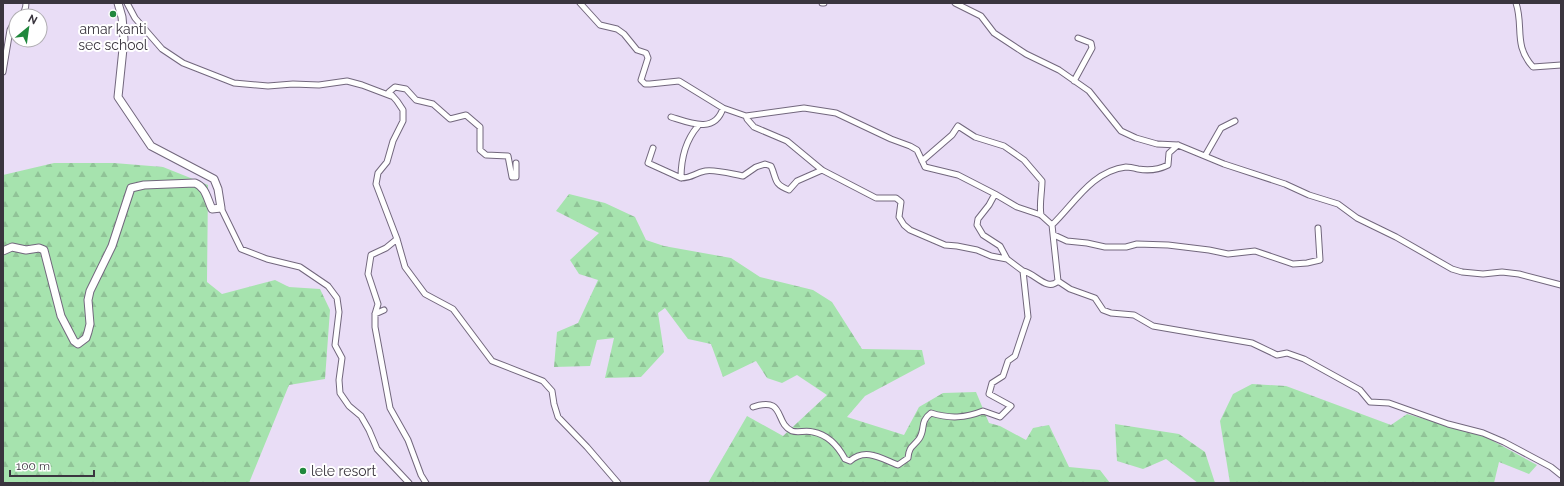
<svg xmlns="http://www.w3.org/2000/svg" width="1564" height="486" viewBox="0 0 1564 486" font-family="Raleway,sans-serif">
<defs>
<pattern id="forest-firs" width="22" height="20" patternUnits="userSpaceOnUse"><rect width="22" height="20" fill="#a6e3ae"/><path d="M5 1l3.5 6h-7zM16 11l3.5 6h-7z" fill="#90c397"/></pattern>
</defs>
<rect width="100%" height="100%" fill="#e9ddf6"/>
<path fill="url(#forest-firs)" d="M54 163H114L163 167 208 185 207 282 222 294 275 280 289 287 320 289 330 310 325 379 289 385 249 483H3V175Z
M569 194 605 203 635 217 646 240 664 246 731 258 760 277 813 290 832 302 862 349 922 350 925 364 865 396 847 417 904 435 919 407 943 393 976 392 989 423 1000 426 1026 440 1033 428 1049 425 1069 467 1100 470 1110 483H708L747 416 783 436 827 395 797 375 782 383 767 378 756 361 723 377 711 344 688 339 665 308 658 313 664 352 641 377 605 378 614 338 597 340 590 366 554 367 557 332 578 323 598 280 579 274 570 260 599 233 556 211Z
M1252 384 1286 386 1391 425 1407 414 1484 436 1537 465 1529 474 1499 462 1494 483H1230L1220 421 1233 394Z
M1115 424 1179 434 1205 452 1215 483H1198L1166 459 1143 469 1117 461Z"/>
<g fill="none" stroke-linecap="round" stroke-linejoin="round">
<g stroke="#72677d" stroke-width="7">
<path id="street" d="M127 3 135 18 162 49 183 63 234 83 268 86 293 84 319 85 347 81 362 85 391 96
M580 3 600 25 617 29 624 34 637 50 646 53 648 58 641 80 645 84H650L679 81 723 108 746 116 804 108 836 113 891 139 910 146 917 150 925 167 958 175 995 194 1017 207 1041 215 1052 225 1058 281 1070 289 1095 298 1103 310 1111 313 1134 315 1153 326 1252 343 1277 355 1287 353 1304 359 1360 390 1370 402 1389 403 1448 424 1483 433 1504 442 1551 467 1561 475
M822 3H824
M955 3 981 16 994 33 1026 54 1059 70 1089 91 1121 131 1136 138 1157 144 1178 145 1224 164 1285 184 1309 195 1338 204 1357 218 1396 237 1452 269 1462 272 1483 274 1502 272 1519 274 1561 285
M1516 3C1524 27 1513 45 1533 67L1561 65
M20 16C24 13 26 9 26 3
M3 72 10 30 16 19
M1074 81 1092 48 1091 43 1078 38
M746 116 747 119 754 127 787 141 822 170 876 198H896L901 202 899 217 904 225 910 230 945 245 957 246 977 250 991 256 1007 259
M671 117C690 123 715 134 723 108
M653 148 648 163 681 178C681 160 685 141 698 126
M1205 156 1221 128 1235 121
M922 161 952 135 958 126 975 137 1004 146 1024 160 1042 181C1042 192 1039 205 1041 215
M516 163V177H512L508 156 486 155 480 150V127L466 115 450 119 433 104 416 100 406 89 395 87 389 92 397 101 403 110V121L393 141 387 162 378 173 376 184 397 239 405 267 425 294 453 309 492 361 543 381 552 391 554 404 558 417 587 447 618 483
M681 178C693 178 694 173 705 171 714 169 732 174 743 176L756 167 765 164 771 166C777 179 773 184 789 190L797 181 822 170
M221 208 241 249 267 259 300 267 328 286 337 298 339 312 335 345 342 358 339 380 340 393 349 406 361 416 369 430 377 449 409 483
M1052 225C1074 204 1092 171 1126 167 1130 167 1134 168 1138 169 1149 171 1158 170 1168 165L1169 153 1178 145
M1054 235 1067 241 1087 243 1105 247H1126L1137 244 1168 245 1209 250 1228 254 1255 251 1293 264 1307 263 1320 260 1318 228
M397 239 386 248 371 255 368 274 378 304 375 314V327L390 408 408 440 421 475 426 483
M1023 271C1035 273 1047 292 1058 281
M375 314 384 310
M753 407C786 396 774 423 792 431 798 433 806 430 813 432 829 435 838 446 845 459L850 461C866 447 882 459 898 465L908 458C909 446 913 447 919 439 926 429 919 422 931 413 950 419 965 418 983 411L1000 417 1011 406 989 394 992 383 1003 376 1008 361 1015 356 1028 317 1023 271 1007 259 1000 246 983 235 977 225 978 219 989 205 995 194"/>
</g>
<g stroke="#72677d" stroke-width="9">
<path id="secondary" d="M3 251 12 247 26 250 39 248 44 250 61 316 74 341 78 344 86 338 88 332 90 324 88 300 90 291 112 246 131 188 144 185 195 183C206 187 207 199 212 209L221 208 218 189 214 179 151 146 118 97 124 39 122 17 118 3"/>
</g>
<use href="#street" stroke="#fff" stroke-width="5"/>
<use href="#secondary" stroke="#fff" stroke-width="7"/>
</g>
<g fill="#21883d" stroke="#fff" stroke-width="1.5">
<circle cx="113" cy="14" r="4"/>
<circle cx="303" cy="471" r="4"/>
</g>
<g text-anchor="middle" stroke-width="4" stroke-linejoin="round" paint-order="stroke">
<g font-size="14" fill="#3a353e" stroke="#fff">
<text x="113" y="34">amar kanti<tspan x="113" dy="16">sec school</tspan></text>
<text x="311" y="476" text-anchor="start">lele resort</text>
</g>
</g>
<rect width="1564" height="486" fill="none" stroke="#3a353e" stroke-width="8"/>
<g transform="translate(28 28) rotate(29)"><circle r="19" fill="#ffffff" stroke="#b0aeb2"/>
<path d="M0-3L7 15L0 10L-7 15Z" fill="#21883d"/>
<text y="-6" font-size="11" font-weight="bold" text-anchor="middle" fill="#3a353e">N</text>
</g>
<path d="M10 470v6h84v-6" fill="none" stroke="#3a353e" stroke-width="2"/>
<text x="16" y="470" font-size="12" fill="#3a353e" stroke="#ffffff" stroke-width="3" paint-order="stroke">100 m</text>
</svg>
